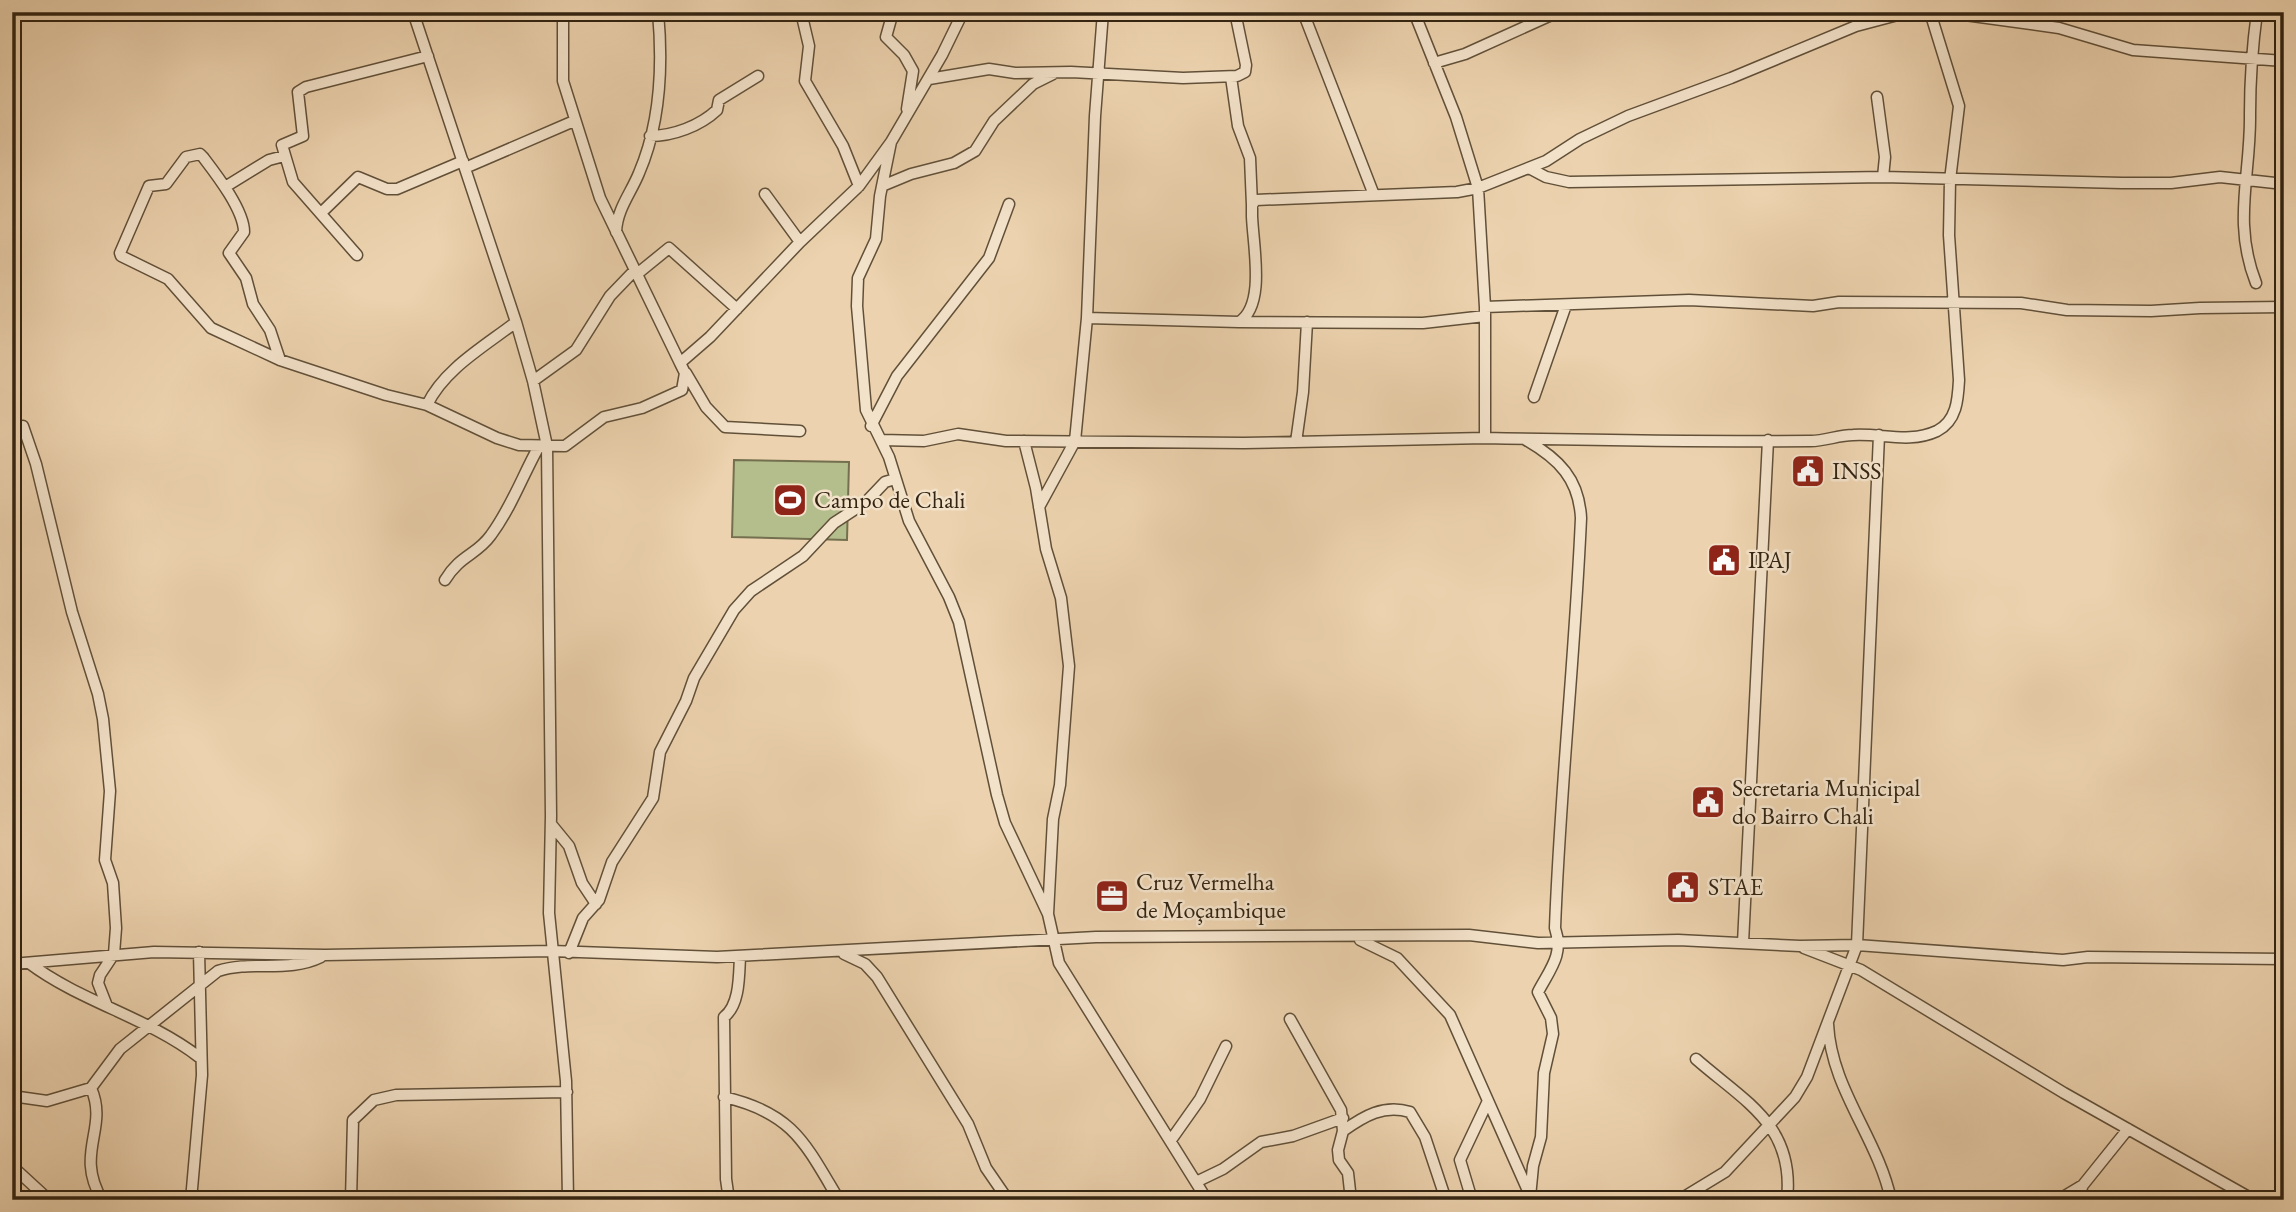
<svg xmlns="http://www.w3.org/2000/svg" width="2296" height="1212" viewBox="0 0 2296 1212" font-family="'EB Garamond',serif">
<rect width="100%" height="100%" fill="#ecd2ae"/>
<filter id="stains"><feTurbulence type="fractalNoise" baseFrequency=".00286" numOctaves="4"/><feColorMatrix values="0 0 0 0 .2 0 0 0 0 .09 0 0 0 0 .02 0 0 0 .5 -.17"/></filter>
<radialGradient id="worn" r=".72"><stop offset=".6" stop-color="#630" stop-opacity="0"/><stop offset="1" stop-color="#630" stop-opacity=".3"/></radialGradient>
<path fill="#b4bd8c" stroke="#74704f" stroke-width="2" d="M734 460 849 462 847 540 732 537Z"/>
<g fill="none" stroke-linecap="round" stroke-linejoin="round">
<g stroke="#615039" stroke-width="13">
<path id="minor" d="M413 12 516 322 533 381 547 446 551 816 549 913 566 1081 568 1200
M563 12V81L600 198 680 363
M801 12 809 46 805 81 843 146 859 186
M893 12 886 37 904 55 913 71 907 109
M963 12 942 55 891 142 880 196 876 239 858 278 857 306 866 410 889 457 909 521 949 597 959 622 997 795 1005 823 1048 914
M1303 12 1374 195
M1414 12 1456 117 1478 188 1485 307V438C1593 440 1702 442 1811 441 1825 441 1839 435 1853 435 1882 433 1909 444 1937 431 1957 421 1958 399 1959 380L1949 235 1950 180 1959 106 1930 12
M1943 12 2059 28 2133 50 2284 61
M1434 63 1465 54 1558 12
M1231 77 1238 126 1250 158 1252 205
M929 79 989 69 1015 73 1071 72 1183 78 1237 76 1245 72 1246 65 1235 12
M1877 97 1885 157 1883 177
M650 136C673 136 700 126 717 110L719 100 758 76
M465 168 574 121
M1529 168 1546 177 1569 182 1883 177 2122 183H2171L2220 177 2284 184
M882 186 911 174 954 163 975 151 994 121 1033 84 1053 74
M225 187 269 160 284 156
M765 194 800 242
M321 213 358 177 387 189H397L463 161
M616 232C617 209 631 193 639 173 661 122 663 66 658 12
M357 255 293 182 282 145 303 136 298 92 306 87 428 56
M637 274 669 248 737 309
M2256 283C2232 222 2251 175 2250 114 2250 77 2252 49 2257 12
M1485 307 1689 300 1813 306 1839 302 2021 303 2067 310 2151 311 2200 308 2284 307
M1087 318 1239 322C1266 305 1253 246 1252 216V205L1256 200 1457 192 1478 188 1546 161 1580 139 1628 116 1731 78 1856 26 1909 12
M1239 322 1423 323 1485 316
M280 360 270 330 253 304 246 278 229 253 244 232C244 210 216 174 203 157L200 154 186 157 166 184 149 186 120 253 121 256 168 279 211 328 280 360 386 395 427 405 497 438 519 445 565 446 604 417 642 408 682 390 685 373 680 363 710 337 800 242 859 186 891 142
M686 373 706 407 725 427 800 431
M533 381 576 350 610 296 635 270
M1534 397 1566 305
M427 405C444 369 485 346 516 322
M23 426 36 464 72 612 98 694 103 719 110 791 105 860 113 883 116 928 114 954 100 975 98 983 107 1006
M871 426 897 376 989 258 1009 204
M881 440 924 441 958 434 1006 441 1244 443 1485 438
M1526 440C1559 459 1579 479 1581 518 1575 655 1560 791 1555 928 1564 955 1550 969 1538 992L1551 1018 1553 1034 1544 1073 1541 1137 1533 1166 1530 1197
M1024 441 1036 488 1046 549 1061 598 1069 666 1060 785 1053 819 1048 914 1059 963 1207 1200
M1296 442 1303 392 1307 322
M1039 507 1075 441 1087 318 1095 116 1103 12
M445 580C460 555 477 555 491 535 511 508 522 477 538 448
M551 824 569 846 582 883 596 904
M1360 940 1397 958 1450 1015 1529 1193
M1743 943 1768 440
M1804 948 1861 970 2064 1093 2254 1200
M569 953 583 918 599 900 612 862 653 798 660 752 686 701 694 678 734 610 751 591 803 556 834 523 866 502 885 482 895 479
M844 954 865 964 877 977 968 1124 986 1168 1008 1200
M29 963C81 1002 147 1017 199 1057
M12 964 154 952 325 955 552 951 717 957 1096 937 1469 935 1538 943 1678 940 1800 946 1857 945 2063 960 2088 957 2284 959
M1290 1019 1341 1110 1343 1131 1338 1150 1339 1160 1348 1173 1351 1200
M1828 1024C1831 1089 1878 1138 1891 1200
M1696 1059C1745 1102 1795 1125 1787 1200
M91 1088C109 1129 74 1152 102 1200
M12 1096 47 1101 91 1088 120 1049 218 971C252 960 289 973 321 957
M724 1097C793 1113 805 1143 839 1200
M1343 1131C1364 1116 1384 1104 1410 1112L1425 1137 1446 1200
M1171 1140 1200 1099 1226 1046
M12 1166 49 1200
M1196 1182 1223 1169 1261 1142 1293 1136 1343 1118
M191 1200 202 1075 199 952
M351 1200 353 1120 374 1100 396 1095 567 1092
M729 1200 726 1179 724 1017C740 1005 739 975 740 956
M1472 1200 1460 1160 1487 1103
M1679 1200 1725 1172 1795 1097 1807 1077 1857 945 1879 435
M2058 1200 2083 1185
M2077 1200 2083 1185 2128 1129"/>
</g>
<use href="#minor" stroke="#f3e2ca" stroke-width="10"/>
</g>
<defs>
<g id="civic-square" transform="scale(1.75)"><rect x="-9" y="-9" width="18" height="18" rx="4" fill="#8f2418" stroke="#f3e2ca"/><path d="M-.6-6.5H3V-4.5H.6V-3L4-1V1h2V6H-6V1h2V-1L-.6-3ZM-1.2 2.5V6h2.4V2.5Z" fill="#fff"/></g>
<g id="stadium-square" transform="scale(1.75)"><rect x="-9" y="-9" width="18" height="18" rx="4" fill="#8f2418" stroke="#f3e2ca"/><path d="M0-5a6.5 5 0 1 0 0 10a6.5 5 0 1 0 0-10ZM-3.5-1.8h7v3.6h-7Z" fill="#fff"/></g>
<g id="office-square" transform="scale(1.75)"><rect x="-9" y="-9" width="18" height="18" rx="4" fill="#8f2418" stroke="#f3e2ca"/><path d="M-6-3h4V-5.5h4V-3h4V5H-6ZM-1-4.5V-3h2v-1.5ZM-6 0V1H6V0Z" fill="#fff"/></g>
</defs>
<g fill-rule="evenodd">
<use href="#civic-square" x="1808" y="471"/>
<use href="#stadium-square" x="790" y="500"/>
<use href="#civic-square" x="1724" y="560"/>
<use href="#civic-square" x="1708" y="802"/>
<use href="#civic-square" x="1683" y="887"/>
<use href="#office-square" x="1112" y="896"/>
</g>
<g text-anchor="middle" stroke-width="5" stroke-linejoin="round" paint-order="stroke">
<g font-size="24" fill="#332412" stroke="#f3e2ca" text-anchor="start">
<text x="1832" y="479">INSS</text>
<text x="814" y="508">Campo de Chali</text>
<text x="1748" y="568">IPAJ</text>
<text x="1732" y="796">Secretaria Municipal<tspan x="1732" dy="28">do Bairro Chali</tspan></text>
<text x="1136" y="890">Cruz Vermelha<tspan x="1136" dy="28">de Moçambique</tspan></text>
<text x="1708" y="895">STAE</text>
</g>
</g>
<rect width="2296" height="1212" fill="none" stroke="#ecd2ae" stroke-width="42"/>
<rect x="14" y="14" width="2268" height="1184" fill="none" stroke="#332412" stroke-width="3.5"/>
<rect x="21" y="21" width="2254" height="1170" fill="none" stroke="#332412" stroke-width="2"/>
<rect width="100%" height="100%" filter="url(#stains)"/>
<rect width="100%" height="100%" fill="url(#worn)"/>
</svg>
